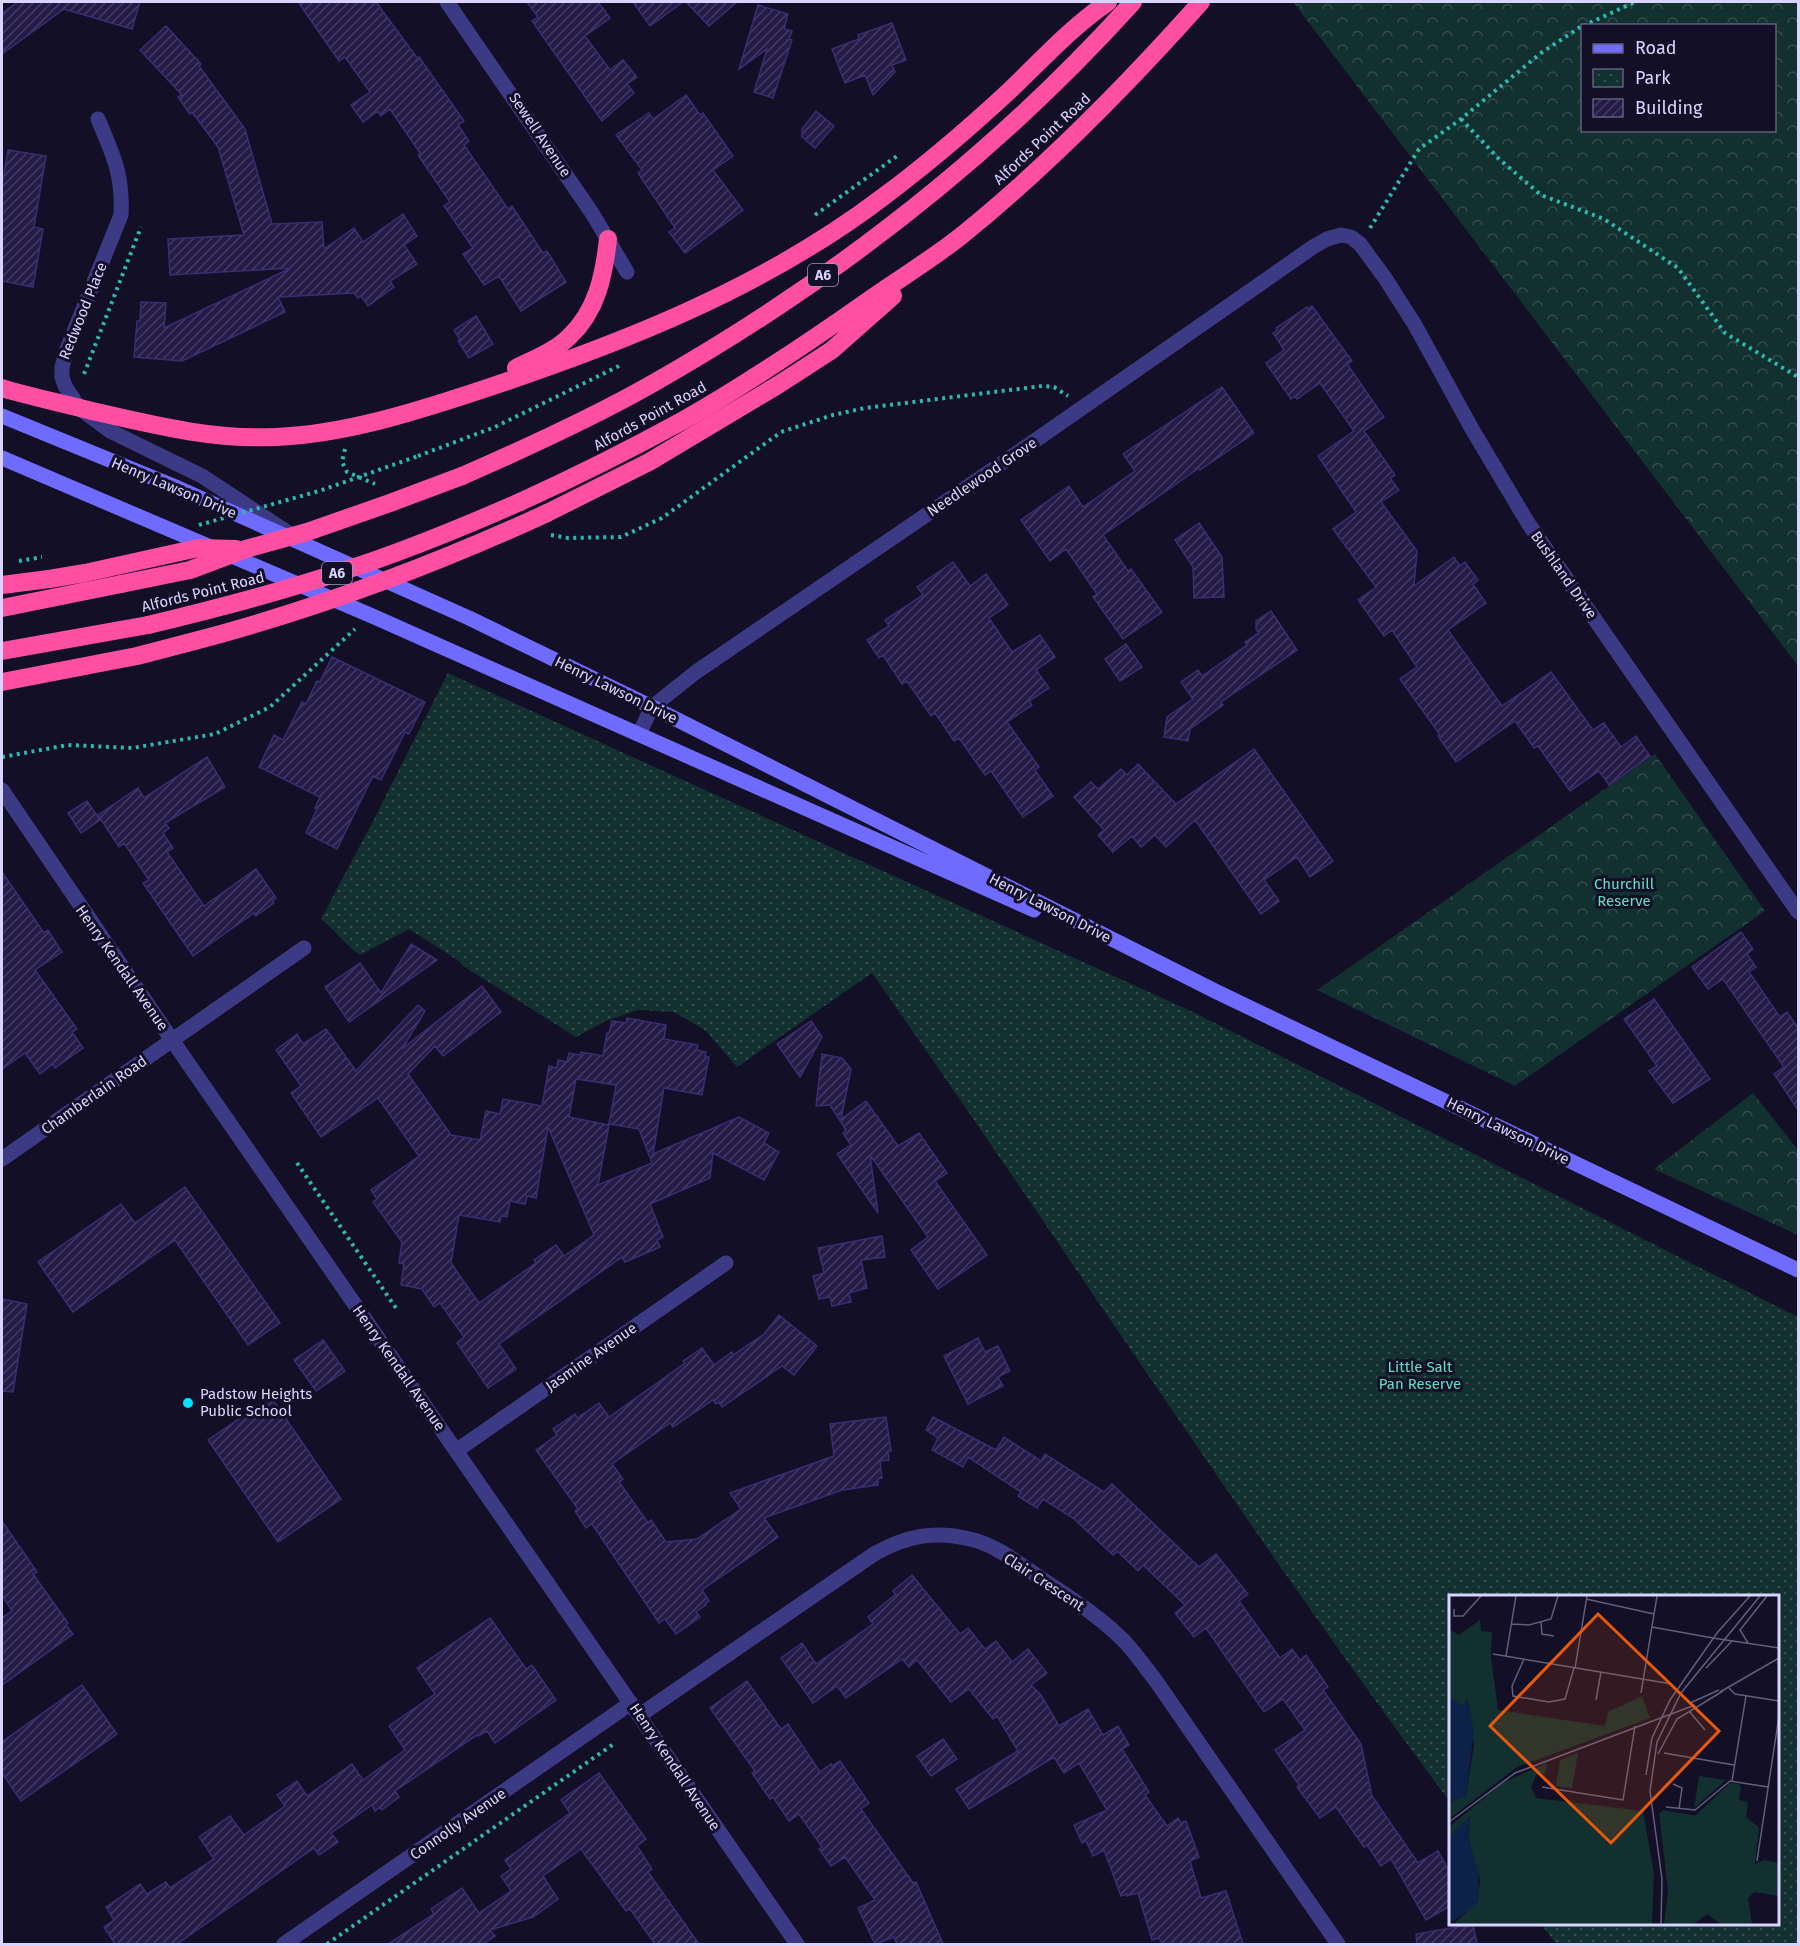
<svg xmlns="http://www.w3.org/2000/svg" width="1800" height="1946" viewBox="0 0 1800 1946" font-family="'Fira Sans',sans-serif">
<defs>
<pattern id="forest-crowns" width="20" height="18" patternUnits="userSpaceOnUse" patternTransform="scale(1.5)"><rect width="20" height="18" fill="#12302f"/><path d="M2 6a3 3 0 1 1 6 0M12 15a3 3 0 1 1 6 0" fill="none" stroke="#344d4e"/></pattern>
<pattern id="park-dots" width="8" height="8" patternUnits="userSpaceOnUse" patternTransform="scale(1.5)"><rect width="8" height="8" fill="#12302f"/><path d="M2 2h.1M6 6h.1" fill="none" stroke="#344d4e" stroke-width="1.8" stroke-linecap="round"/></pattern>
<pattern id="building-hatch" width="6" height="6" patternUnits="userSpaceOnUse" patternTransform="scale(1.5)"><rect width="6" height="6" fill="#241b47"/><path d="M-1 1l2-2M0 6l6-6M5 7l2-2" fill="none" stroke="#433b63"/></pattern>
</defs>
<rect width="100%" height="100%" fill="#130f26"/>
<path fill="url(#forest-crowns)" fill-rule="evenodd" d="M1293 2H1798V666ZM1582 26H1774V130H1582Z
M1655 754 1765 911 1515 1086 1317 990Z
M1753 1093 1798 1150V1235L1654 1169Z"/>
<path fill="url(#park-dots)" d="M448 673 1193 1012 1798 1317V1944H1556L1541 1924H1778V1596H1450V1802C1249 1533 1066 1249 872 973L737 1067 706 1031 674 1012 638 1010 606 1021 576 1037 463 966 459 961 409 929 360 955C345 945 335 930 321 919L372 823Z"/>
<path fill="url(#building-hatch)" stroke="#3b2d73" stroke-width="1.5" fill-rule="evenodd" d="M18 2H140L132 29 64 9 2 54V13Z
M298 2H376L418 59 419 57 464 121 458 125 469 141 464 145 508 209 512 206 543 253 547 251 566 282 521 311 499 276 484 285 463 254 473 248 444 206 450 202 418 155 420 153 390 109 381 116 378 111 363 122 351 105 370 92 345 57 339 61Z
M527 2H598L610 18 585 36 610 70 623 60 637 77 627 84 634 93 602 121 532 21 538 17Z
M633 2H683L650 26Z
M686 2H737L709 26Z
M758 5 788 14 784 29 792 31 789 39 792 40 773 98 754 92 767 49 739 69Z
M892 23 906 60 892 65 895 72 873 95 865 75 845 83 832 49 859 39 858 35Z
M166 26 201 64 199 66 245 129 272 224 322 222 324 249 354 228 363 242 403 214 417 236 404 245 417 264 390 281 394 287 368 306 361 296 358 298 354 293 278 297 285 312 182 361 134 357 137 321H140L141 302 166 303 164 328 291 268 170 275 168 239 244 235 218 147 192 112 190 114 178 97 182 95 140 50Z
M686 95 700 115 703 113 733 156 713 170 743 210 685 253 669 232 675 228 638 173 642 170 616 135 649 113 653 119Z
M816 111 834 126 815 148 802 137V129Z
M8 150 46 156 34 227 43 229 33 287 2 281V186Z
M1312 306 1352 361 1347 364 1384 417 1364 431 1395 475 1390 478 1399 490 1381 502 1417 551 1414 586 1454 557 1460 566 1465 562 1478 580 1473 584 1486 603 1448 630 1502 706 1551 672 1593 730 1604 723 1621 747 1636 736 1650 756 1609 785 1599 771 1570 791 1538 746 1534 748 1515 721 1456 762 1438 736 1440 735 1400 679 1417 667 1392 630 1384 636 1358 600 1376 587 1333 529 1356 512 1318 456 1354 431 1320 383 1297 399 1295 396 1291 399 1266 363 1284 350 1273 333 1277 330 1276 328 1307 307 1308 309Z
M476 316 493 344 469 358 458 341 460 340 454 330Z
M1222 387 1254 433 1200 470 1199 468 1103 535 1128 571 1131 569 1162 612 1123 639 1093 597 1097 594 1066 549 1050 561 1021 520 1069 486 1083 507 1135 471 1123 454Z
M1199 523 1222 557 1224 597 1194 598 1193 567 1175 540Z
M953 562 970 586 986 574 1008 605 989 618 1012 652 1040 635 1055 657 1036 670 1049 688 1029 701 1032 705 1007 722 1039 767 1035 770 1053 796 1023 817 991 771 985 775 959 738 954 741 935 713 931 716 907 681 902 684 883 655 879 658 867 640 889 626 885 620 923 595 917 587Z
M1271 611 1297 650 1221 702 1223 705 1190 729 1188 741 1164 737 1167 717 1193 699 1181 682 1198 670 1202 676 1247 645 1245 642 1259 633 1256 629V621Z
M1126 644 1142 667 1120 681 1105 659Z
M332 657 425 702 409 734 405 732 381 780 373 776 337 849 306 833 317 809 315 808 320 797 259 767 274 735 283 740 302 702 306 704 317 681 320 682Z
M1254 749 1333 861 1310 877 1297 857 1264 880 1279 901 1261 914 1195 820 1166 847 1155 835 1141 847 1132 836 1113 852 1098 835 1104 830 1074 797 1091 782 1098 789 1121 769 1127 775 1138 764 1176 804Z
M207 757 225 787 165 823 169 828 163 833 173 848 167 852 204 906 256 869 276 898 272 901 274 903 256 916 254 913 193 956 143 883 149 880 124 843 119 847 98 815 138 788 144 798Z
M87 801 100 820 81 833 68 813Z
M2 872 44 933 48 930 62 952 35 970 77 1029 72 1032 83 1048 55 1068 53 1064 40 1074 25 1053 2 1069Z
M1741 932 1753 949 1747 954 1756 967 1749 972 1780 1017 1787 1012 1798 1028V1110L1774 1074 1784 1067 1723 979 1708 989 1692 967Z
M411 944 437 960 349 1022 325 987 360 963 381 993Z
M482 986 501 1012 443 1056 435 1046 408 1074 451 1135 480 1140 486 1111 500 1114 503 1099 542 1106 549 1066 557 1068 558 1060 567 1062 569 1053 580 1055 581 1052 603 1056 607 1033H609L612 1021 626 1023 627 1018 666 1025 664 1039 698 1045 697 1050 706 1052 705 1057H709L702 1095 664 1088 653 1154 739 1117 769 1133 764 1143 779 1152 764 1180 713 1153 710 1178 650 1204 663 1237 657 1240 660 1247 625 1262 622 1257 499 1344 516 1369 488 1388 457 1343 464 1337 440 1303 434 1307 422 1289 401 1285 404 1264 399 1263 402 1242 373 1202 377 1199 371 1190 419 1156 378 1098 321 1137 291 1093 301 1086 276 1050 297 1034 303 1044 326 1029 356 1071 418 1005 425 1011 402 1049ZM576 1079 616 1085 609 1124 639 1129 652 1163 598 1185 609 1125 569 1117ZM548 1127 594 1235 564 1256 556 1245 534 1260 536 1263 479 1303 451 1263 459 1215 500 1222 501 1216 507 1217 510 1201 525 1204 527 1196 536 1198Z
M1654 999 1710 1079 1673 1103 1649 1071 1657 1066 1624 1019Z
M811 1021 822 1037 800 1077 777 1044Z
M822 1054 842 1058 851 1069 841 1119 866 1101 898 1146 919 1133 947 1173 935 1181 987 1255 938 1289 911 1250 928 1237 870 1155 878 1213 837 1154 851 1145 843 1133 846 1130 830 1105 816 1106Z
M185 1187 280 1323 248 1345 175 1240 73 1312 38 1262 121 1204 135 1223Z
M882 1236 885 1257 861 1260 867 1288 849 1293 851 1302 832 1306 830 1297 819 1299 813 1276 824 1273 818 1248Z
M2 1299 27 1304 13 1392 2 1391Z
M779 1315 817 1346 794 1375 782 1366 722 1407 719 1402 716 1404 713 1400 673 1427 670 1423 612 1464 623 1479 619 1482 648 1523 651 1520 666 1542 697 1539 741 1509 730 1493 834 1456 830 1424 886 1417 891 1451H888L889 1460 880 1461 882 1478 878 1479V1485L842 1490 764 1518 778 1537 702 1590 709 1601 705 1604 706 1605 696 1612 700 1617 676 1634 665 1619 659 1623 592 1524 586 1528 575 1511 578 1509 536 1450 557 1435 553 1429 575 1414 577 1418 599 1403 609 1417 685 1363 683 1361 702 1348 714 1365 732 1352 733 1355 764 1334Z
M978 1338 985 1352 998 1346 1010 1371 998 1377 1003 1386 968 1404 944 1356Z
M323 1340 345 1371 316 1391 294 1360Z
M271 1397 341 1499 278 1542 208 1440Z
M933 1417 996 1450 1004 1437 1041 1461 1045 1454 1104 1492 1112 1484 1199 1567 1216 1554 1248 1594 1239 1601 1280 1658 1292 1649 1300 1660 1306 1655 1328 1687 1323 1690 1361 1744 1372 1796 1418 1863 1438 1851 1450 1873V1906L1426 1920 1391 1859 1381 1866 1367 1845 1364 1847 1336 1807 1320 1818 1297 1787 1299 1785 1275 1750 1305 1730 1283 1699 1264 1712 1206 1628 1194 1637 1175 1613 1185 1605 1143 1565 1138 1571 1117 1551 1113 1555 1073 1518 1043 1499 1037 1508 1018 1496 1021 1492 968 1457 963 1467 932 1450 938 1438 926 1430Z
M2 1521 37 1572 33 1574 68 1623 66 1625 73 1634 2 1685V1618L12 1611 2 1595Z
M912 1575 960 1634 968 1628 985 1649 996 1641 1012 1662 1028 1649 1047 1673 1031 1685 1041 1695 1059 1726 1088 1709 1103 1735 1118 1726 1129 1745 1122 1749 1149 1792 1145 1795 1167 1826 1178 1818 1181 1823 1186 1821 1199 1857 1190 1861 1201 1898 1226 1891 1243 1944H1162L1159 1938 1152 1940 1138 1893 1127 1896V1894L1121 1896 1104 1850 1093 1856 1086 1841 1082 1843 1074 1825 1107 1810 1079 1763 1064 1773 1054 1757 969 1809 956 1789 1018 1751 997 1716 993 1719 969 1689 951 1702 917 1660 909 1667 902 1659 846 1698 837 1686 813 1703 781 1658 802 1643 816 1664 873 1624 868 1617 896 1594 893 1591Z
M490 1618 526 1669 532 1665 556 1700 495 1743 487 1731 478 1736 477 1735 395 1791 399 1797 382 1810 380 1807 375 1811 372 1805 331 1833 338 1842 319 1855 314 1848 177 1944H115L104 1927 114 1920 106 1907 140 1884 147 1894 166 1882 170 1888 214 1859 199 1837 230 1816 244 1835 285 1806 277 1795 297 1781 307 1796 352 1764 363 1780 405 1750 389 1726 435 1694 417 1668Z
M747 1681 781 1729 788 1724 820 1772 831 1764 832 1766 840 1761 869 1803 861 1809 913 1883 916 1882 943 1944H897L894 1937 875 1944 858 1908 875 1900 845 1857 831 1866 819 1849 822 1847 799 1814 789 1821 773 1797 770 1799 752 1773 755 1771 710 1708Z
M82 1685 117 1734 21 1801 2 1773V1742Z
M943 1739 957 1759 931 1776 917 1756Z
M599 1773 646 1839 637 1846 652 1869 648 1872 699 1944H655L630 1909 626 1911 581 1849 543 1876 558 1899 533 1917 490 1930 495 1936 483 1944H388L434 1914 431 1909 462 1888 479 1913 511 1891 501 1876 511 1869 505 1860 570 1813 561 1800Z
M1473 1924 1477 1944H1417L1416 1934Z"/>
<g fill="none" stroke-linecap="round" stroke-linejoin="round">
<path stroke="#2fb8b0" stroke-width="4" stroke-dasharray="3 4.5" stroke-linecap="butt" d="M1583 26 1635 2
M1461 119 1499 159 1541 195 1604 219 1678 268 1725 333 1798 377
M815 215 897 156
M1370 228 1419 149 1461 119 1541 53 1582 26
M84 374 141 227
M345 449 342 462 347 472 375 484
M418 456 495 427 621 365
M551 535 568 538 621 537 662 518 781 432 833 415 865 408 1042 386 1054 387 1068 396
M2 757 68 745 132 748 215 734 270 707 355 629
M297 1163 398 1311
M327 1944 615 1743"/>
<path stroke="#3d3a85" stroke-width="15" d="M447 2 592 213 627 272
M98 119C113 155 123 174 121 215L67 349 62 367V377L65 386 79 408 110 431 202 476 287 532
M639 734 652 707 696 672 1033 442 1313 247 1327 239 1341 235 1351 237 1360 244 1385 278 1415 325 1472 429 1528 523 1798 912
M2 790 172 1040 797 1944
M2 1159 304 948
M456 1451 726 1263
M640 1715 874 1554C906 1536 934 1530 970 1539 997 1545 1022 1566 1045 1581 1073 1600 1102 1618 1125 1642 1136 1654 1146 1668 1156 1681L1338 1944
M284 1944 631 1703"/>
<path stroke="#6f6bff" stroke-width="15" d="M2 416 178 488 469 618 652 707 1217 992 1798 1270
M2 458 370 615 1034 910"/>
<path stroke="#ff4fa3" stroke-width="18" d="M516 368C534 359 555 351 569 337 597 311 604 275 608 239
M2 388C31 397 62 403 92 411 153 425 213 440 276 437 344 434 411 413 475 392 618 345 762 289 883 197 926 165 967 130 1007 93 1040 62 1070 28 1108 2
M462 476C526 448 590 419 650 385 830 283 995 155 1133 2
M520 502C575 477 629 450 682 421 747 384 808 343 869 300 899 279 932 259 961 236 1049 165 1127 85 1201 2
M547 513 649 462 778 385 832 350 893 296
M2 585 49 579
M2 608 121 584
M2 651 148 625
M2 682 137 656 187 643"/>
<path stroke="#2fb8b0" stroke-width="4" stroke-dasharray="3 4.5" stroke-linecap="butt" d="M199 525 319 491 418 456
M19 561 42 557"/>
<path stroke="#ff4fa3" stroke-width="18" d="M49 579 85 573 198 548 236 549
M121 584 190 570 246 549 307 532 390 503 462 476
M148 625C215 609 281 592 346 570 405 551 463 527 520 502
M187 643C311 611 430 567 547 513"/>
</g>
<circle fill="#00e5ff" stroke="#130f26" stroke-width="2" cx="188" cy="1403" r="6"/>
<g text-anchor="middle" stroke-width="6" stroke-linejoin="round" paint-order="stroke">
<g fill="#130f26" stroke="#9e99be" stroke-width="1.5">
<rect x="808" y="264" width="30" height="22" rx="4.5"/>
<rect x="322" y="562" width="30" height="22" rx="4.5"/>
</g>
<g font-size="14" font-weight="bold" fill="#d9d4ff">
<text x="823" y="280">A6</text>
<text x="337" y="578">A6</text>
</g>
<g font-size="15" fill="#d9d4ff" stroke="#130f26">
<text transform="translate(540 135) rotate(56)" y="5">Sewell Avenue</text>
<text transform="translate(1042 139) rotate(-43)" y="5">Alfords Point Road</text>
<text transform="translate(83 311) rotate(-68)" y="5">Redwood Place</text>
<text transform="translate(650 416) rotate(-29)" y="5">Alfords Point Road</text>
<text transform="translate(982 477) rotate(-34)" y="5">Needlewood Grove</text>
<text transform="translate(174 488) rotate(23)" y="5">Henry Lawson Drive</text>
<text transform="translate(1564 575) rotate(55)" y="5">Bushland Drive</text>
<text transform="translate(203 592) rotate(-14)" y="5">Alfords Point Road</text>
<text transform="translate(616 690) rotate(26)" y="5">Henry Lawson Drive</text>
<text transform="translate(1050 908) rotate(27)" y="5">Henry Lawson Drive</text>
<text transform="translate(122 968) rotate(55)" y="5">Henry Kendall Avenue</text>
<text transform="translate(94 1095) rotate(-35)" y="5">Chamberlain Road</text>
<text transform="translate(1508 1131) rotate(26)" y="5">Henry Lawson Drive</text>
<text transform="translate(591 1357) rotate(-35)" y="5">Jasmine Avenue</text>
<text transform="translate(399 1368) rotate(55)" y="5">Henry Kendall Avenue</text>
<text transform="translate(1044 1582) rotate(33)" y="5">Clair Crescent</text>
<text transform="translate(675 1767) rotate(56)" y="5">Henry Kendall Avenue</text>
<text transform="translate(458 1824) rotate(-35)" y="5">Connolly Avenue</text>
</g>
<g font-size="15" fill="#5fe0c0" stroke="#130f26">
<text x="1624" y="889">Churchill<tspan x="1624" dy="17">Reserve</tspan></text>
<text x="1420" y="1372">Little Salt<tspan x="1420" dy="17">Pan Reserve</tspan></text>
</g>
<g font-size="15" fill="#d9d4ff" stroke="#130f26" text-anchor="start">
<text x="200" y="1399">Padstow Heights<tspan x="200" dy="17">Public School</tspan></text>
</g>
</g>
<g transform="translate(1449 1595)">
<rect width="330" height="330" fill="#130f26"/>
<path d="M129 158 123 193 107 191 111 165ZM98 168 96 179 88 178 82 192 87 203 194 216 205 278 203 329H5L29 306 31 285 19 242 21 222 0 242V232L53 188ZM250 181 277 185 245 213ZM281 188 290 189 287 213 310 233 306 269 315 265 330 268V301L305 297 299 303 303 329H281L269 292 240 329H215L219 296 210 217 245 222Z" fill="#12302f"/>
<path d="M31 25 32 36 43 37 42 62 49 115 156 131 159 117 193 101 201 123 68 172 0 224V207L17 201 25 150 19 106 14 111 0 104V34L10 40ZM282 189 292 191 290 205 299 207 297 222 255 215ZM213 215 309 231 293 329H272L258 319 245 329H230L234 302Z" fill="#12302f"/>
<path d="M0 104 14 111 18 104 25 135 17 201 0 207ZM21 221 19 242 29 277 30 301 28 309 0 329V242Z" fill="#0c2248"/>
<path fill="none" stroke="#625e7d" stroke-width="1.5" d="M137 4 205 19M5 14V21H14L32 1M92 27 93 39 105 41M62 29 80 30 102 24 109 1M203 32 264 43M264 43 330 53M299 48 291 35 318 1M44 59 223 89M57 61 67 1M75 64 63 91 64 101 100 107 116 104 125 73M126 73 138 1M257 73 283 46M280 93 286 99 330 106M271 97 330 63M192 98 208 1M147 105 152 77M241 108 270 95M240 116 256 135M215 158 285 170M209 159 228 124 274 96M197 180 203 143 221 105 268 38 301 1M283 186 297 101M224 189 233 193 230 214M93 192 174 205 186 131M217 212 246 215 281 186 319 192M0 227 66 178 246 110M308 266 330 121M212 329 213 284 201 196 208 147 232 98 311 1"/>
<path fill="#e8590c" fill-opacity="0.15" stroke="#e8590c" stroke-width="3" d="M149 19 270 136 162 248 41 131Z"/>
<rect width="330" height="330" fill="none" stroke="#d9d4ff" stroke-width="3"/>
</g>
<rect width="1800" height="1946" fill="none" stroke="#d9d4ff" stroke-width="6"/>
<rect x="1581" y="24" width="195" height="108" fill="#130f26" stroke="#625e7d" stroke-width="1.5"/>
<rect x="1593" y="44" width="30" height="9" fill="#6f6bff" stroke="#625e7d" stroke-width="1.5"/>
<text x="1635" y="54" font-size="18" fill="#d9d4ff">Road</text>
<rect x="1593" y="69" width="30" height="18" fill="url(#park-dots)" stroke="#625e7d" stroke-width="1.5"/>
<text x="1635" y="84" font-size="18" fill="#d9d4ff">Park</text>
<rect x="1593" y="99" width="30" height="18" fill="url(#building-hatch)" stroke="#625e7d" stroke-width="1.5"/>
<text x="1635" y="114" font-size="18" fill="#d9d4ff">Building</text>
</svg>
